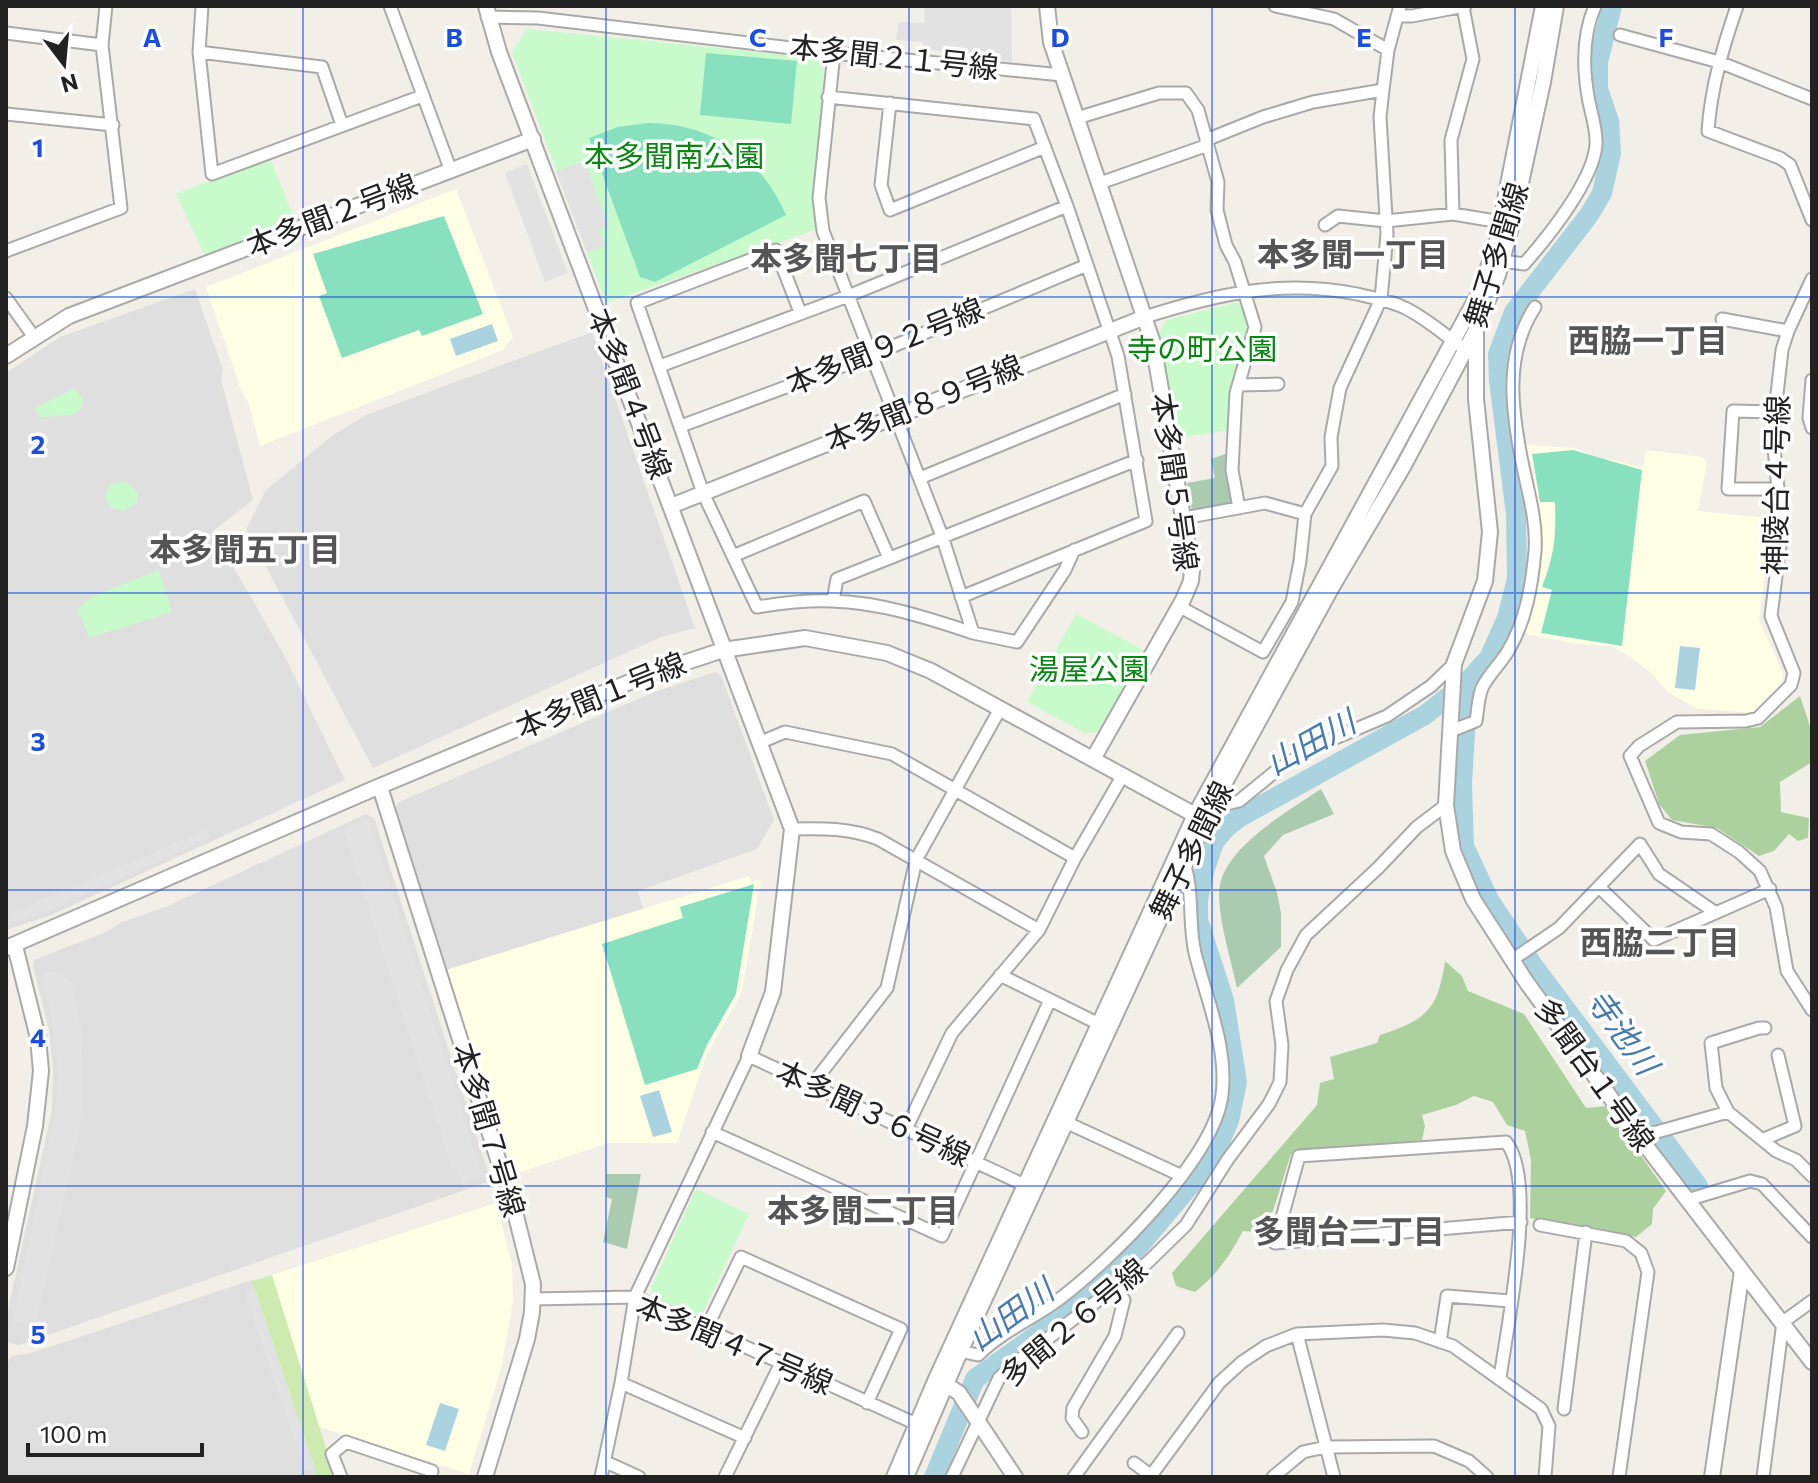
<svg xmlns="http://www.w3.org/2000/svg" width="1818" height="1483" viewBox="0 0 1818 1483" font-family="Commissioner,'Noto Sans JP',sans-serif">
<rect width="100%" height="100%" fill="#f2efe9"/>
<path fill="#e0dfdf" d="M195 289 223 370 221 380 253 500 213 531 283 653 345 780 49 916 6 930V373L60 337Z
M592 332 695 628 661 637 373 768 246 529 266 490 332 436 366 415Z
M715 672 721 675 774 820 757 849 638 891 643 909 446 970 394 810 399 802 652 693Z
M366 814 374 818 491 1181 19 1345 6 1342V1319L52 1110 53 1069 49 1030 33 966 34 960 106 932 122 922 168 906Z
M252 1280 316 1474 315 1477H6V1364L12 1356 31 1353Z"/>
<path fill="#ffffe5" d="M456 189 513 337 503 350 260 446 249 404 241 390 206 287Z
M1525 445 1574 448 1596 457 1643 467 1646 450 1703 457 1707 463 1698 511 1769 518 1771 531 1759 620 1783 673 1782 684 1753 713 1698 709 1669 693 1650 672 1628 655 1611 646 1579 644 1527 634 1525 630 1538 586 1541 542 1534 473Z
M749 876 751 882 761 879 742 991 706 1056 677 1143H608L514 1174 446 970Z
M496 1203 512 1265 513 1301 501 1369 469 1474 319 1427 272 1275Z"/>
<path fill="#cdebb0" d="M272 1275 335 1477H315L316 1474 252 1281Z"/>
<path fill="#add19e" d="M1800 696 1810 726 1812 762 1780 782 1781 812 1809 818 1808 838 1798 841 1789 834 1774 851 1759 856 1717 828 1672 820 1659 804 1645 761 1680 735 1760 727Z
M1445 961 1462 976 1468 991 1524 1014 1586 1108 1606 1106 1666 1191 1653 1209 1652 1224 1636 1237 1530 1218 1531 1160 1525 1131 1507 1125 1493 1102 1474 1096 1456 1105 1422 1115 1425 1126 1422 1140 1316 1151 1302 1149 1291 1154 1266 1233 1243 1231C1230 1255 1217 1275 1195 1292L1176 1286 1172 1273 1317 1105 1320 1083 1334 1079 1330 1057 1377 1043 1380 1035C1426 1020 1438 1010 1445 961Z"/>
<path fill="#aacbaf" d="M1231 452 1234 506 1192 511 1187 483 1215 478 1211 459Z
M1321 789 1334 814 1283 835 1264 856 1277 893 1281 913V947L1237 988C1232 963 1215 909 1220 885 1228 845 1290 810 1321 789Z
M606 1174H641L627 1249 603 1242 612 1199 606 1197Z"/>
<path fill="#c8facc" d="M527 29 818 58 824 69 814 208 818 229 606 303 512 52Z
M270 158 296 224 205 256 176 194Z
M1239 302 1251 333 1231 382 1230 430 1179 438 1159 334 1166 320Z
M75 388 83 400 82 407 73 415 39 417 35 408Z
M125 481 138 493 136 504 123 511 112 508 105 498 110 485Z
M159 570 172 612 89 638 78 609 93 596Z
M1076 614 1145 651 1098 732 1085 733 1027 702Z
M696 1189 749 1214 701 1317 654 1299 651 1288Z"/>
<path fill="#88e0be" d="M706 53 797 61 791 124 700 115Z
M648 123C711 123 761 157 786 215L655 282 640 277 589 138 618 127Z
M444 216 483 314 422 336 419 330 342 358 319 296 327 293 313 254Z
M1573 450 1642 470 1622 646 1541 633 1552 590 1542 587C1555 553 1556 537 1555 502H1540L1532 454Z
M754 884 736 994 707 1045 697 1069 645 1085 602 944 683 918 680 907Z"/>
<path fill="#e2e2e2" d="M925 6H1011L1012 62 924 49 923 42 896 40 899 22 924 23Z
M585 161 608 226 599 229 605 246 587 252 556 171Z
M527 164 568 273 545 282 505 173Z
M368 818 483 1177 462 1184 457 1168H452L343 828Z
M206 830 210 838 48 911 6 926V915Z
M56 971 71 981 81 1028 83 1089 79 1132 36 1322 30 1320 22 1323 13 1322 54 1120 59 1077 51 1012 41 975Z
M255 1290 315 1469 305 1471 245 1293Z"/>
<path fill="#aad3df" d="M492 324 498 341 456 356 450 339Z
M1680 646 1700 648 1695 690 1675 688Z
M659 1090 672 1132 653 1137 640 1096Z
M440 1403 459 1409 445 1451 426 1445Z"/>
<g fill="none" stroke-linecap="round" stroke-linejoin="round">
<path stroke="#aad3df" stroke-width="20" d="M1468 681 1462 784 1464 846 1489 900 1532 964 1698 1186
M934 1477 975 1379 1073 1309 1139 1246 1197 1177 1221 1139 1229 1121 1237 1082 1224 1000 1198 920V900L1204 872 1214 842 1226 828 1240 817 1425 715 1468 681 1489 658 1507 618 1517 579 1516 514 1499 381 1498 354 1514 312 1589 215 1602 193 1611 153 1609 121 1598 89V62L1612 6"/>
<g stroke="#a9a9a9" stroke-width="15">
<path id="minor" d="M202 6 199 52 212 174 422 96
M390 6 451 171
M1275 6 1334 19 1388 50
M1737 6C1723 47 1711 87 1708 131L1780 158 1790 165 1812 220
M1397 16H1412L1465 6
M487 17 538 18 834 53 1062 75
M6 33 102 45
M1620 35 1719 62 1812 99
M199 52 322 67 342 125
M834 53 819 198 823 231 942 536 973 633 1017 642 1065 570 1074 550
M828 97 1034 119 1067 206 1118 356 1146 521 961 597
M890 103 881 185 890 210 1045 147
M6 114 113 125
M1077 118 1159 93H1186L1198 110 1218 182 1217 210 1226 245 1235 262 1255 327 1236 393 1232 470 1239 508
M1206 140 1263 117 1313 102 1383 90 1388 50 1400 6
M1100 183 1208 145
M1453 214 1451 140 1473 59 1463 7
M1325 225 1338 216 1386 221 1453 214 1507 223
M6 251 121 208 102 45 106 6
M1495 260 1524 264C1548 237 1593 181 1596 145 1597 131 1592 116 1589 102 1583 71 1582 36 1595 6
M1812 279 1788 331 1782 350 1775 412 1774 448 1782 529 1771 616 1794 673 1791 685 1758 718 1746 721 1677 722 1639 746 1630 756 1659 823 1681 832 1711 834 1739 852 1760 871 1776 907 1787 971 1812 1010
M6 298 34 337
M800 312 776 250 637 303 703 493 757 607C782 603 808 600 832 601 879 602 928 618 973 633
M1145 317C1217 294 1282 279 1357 294 1373 298 1390 300 1405 308 1426 318 1446 336 1466 350
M1722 319 1788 331
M660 366 848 296 1067 206
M1812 380 1809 418 1812 428
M1240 385 1278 384
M1775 412 1733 411 1728 489H1778
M681 426 872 355 1087 265
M920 478 1125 394
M1184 518 1265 503 1305 514
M733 556 864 501 889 558
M833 601 837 579 1137 460
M1180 607 1263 652 1292 602 1300 561 1305 514 1332 466 1331 437 1340 388 1381 299 1387 234 1380 117 1383 90
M1451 731 1476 721C1478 710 1478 695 1483 686 1490 673 1501 663 1508 651 1526 621 1532 585 1535 551 1537 522 1529 495 1523 467 1512 413 1503 356 1535 307
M761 742 785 732 892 754 1075 858
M1211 808 1239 801 1277 770 1314 747 1387 716 1431 686 1454 664
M792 829C822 828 850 828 878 839L1039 930
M1599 887 1654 940 1770 889
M1512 960 1559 928 1640 844 1659 874 1716 913
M1000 975 1107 1028
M811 1086 887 988 916 860 1000 709
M1728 1112 1716 1088 1711 1043 1759 1028H1765
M1061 1120 1180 1175
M906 1129 952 1033 1039 930 1075 858 1123 775
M712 1132 942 1236 1050 1000
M1639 1137 1728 1112 1776 1151 1796 1160 1812 1176
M1764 1139 1795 1126 1778 1055
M1687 1200 1750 1181 1762 1184 1812 1237
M1540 1225 1626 1241 1641 1253 1648 1272 1619 1477
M533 1299 635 1297 923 1427
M706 1329 741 1257 901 1329 867 1403
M1297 1334 1334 1477
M1440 1342 1447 1296 1510 1301
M955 1350 978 1355C1001 1332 1032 1319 1058 1300 1109 1262 1214 1159 1222 1095 1228 1047 1206 998 1195 953 1188 923 1194 892 1184 863
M1500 1378C1507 1326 1538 1181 1506 1142L1299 1156 1275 1243 1521 1222
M621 1383 745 1438
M1564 1409 1586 1232
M1082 1432 1072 1418 1073 1408 1115 1336 1124 1300 1115 1287
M606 1462 639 1477
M1134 1463 1153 1477
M341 1477 332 1454 346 1442 432 1471 430 1477
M601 1477 621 1383 635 1297 749 1056 1031 1188
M725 1477 782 1361
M952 1477 999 1378 1017 1362 1147 1263 1186 1225 1228 1159 1269 1104 1280 1082 1282 1045 1276 1001 1287 970 1306 935 1378 868 1417 827 1446 805
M1074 1477 1178 1333
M1150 1477 1219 1383 1242 1362 1266 1346 1297 1334 1383 1330 1415 1333 1453 1346 1541 1409 1549 1426 1545 1477
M1273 1477 1303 1452 1326 1447 1434 1446 1469 1461 1487 1477
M1763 1477 1783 1322 1812 1301"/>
</g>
<g stroke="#a9a9a9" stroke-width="18">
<path id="tertiary" d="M486 6 499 52 792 829 773 992 749 1056
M1047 6 1051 42 1153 343 1192 570 1191 581 1183 600 1093 759
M1476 333V399L1490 532 1485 581 1454 664 1446 805 1453 851 1473 899 1527 983 1646 1146 1812 1362
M6 356 69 316 533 139
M671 506 1145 317
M380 787 516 1216 533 1284 532 1312 527 1339 485 1477
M6 948 373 789 644 676 723 650 805 638 887 653 931 671 1195 815
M6 1268 35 1126 41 1071 38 1038 15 946
M941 1381 959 1393 1015 1477
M894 1477 936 1379 1195 815 1478 295 1496 246 1543 6
M906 1477 960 1352 1211 808 1332 587 1403 467 1476 330 1498 275 1512 224 1543 82 1556 6
M1712 1477 1742 1271"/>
</g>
<use href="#minor" stroke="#fff" stroke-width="11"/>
<use href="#tertiary" stroke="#fff" stroke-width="14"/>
</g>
<path fill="none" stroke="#1d4ed8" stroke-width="2" stroke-opacity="0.55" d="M303 6V1477M606 6V1477M909 6V1477M1212 6V1477M1515 6V1477M6 297H1812M6 593H1812M6 890H1812M6 1186H1812"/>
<g text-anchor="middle" stroke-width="7" stroke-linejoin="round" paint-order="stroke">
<g font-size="30" fill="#222" stroke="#fff">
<text transform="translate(894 58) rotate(6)" y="10">本多聞２１号線</text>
<text transform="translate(332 216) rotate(-21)" y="10">本多聞２号線</text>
<text transform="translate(1497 255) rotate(-73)" y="10">舞子多聞線</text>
<text transform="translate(885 347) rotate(-22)" y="10">本多聞９２号線</text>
<text transform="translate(629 394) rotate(69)" y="10">本多聞４号線</text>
<text transform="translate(924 404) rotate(-22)" y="10">本多聞８９号線</text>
<text transform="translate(1174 482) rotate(82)" y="10">本多聞５号線</text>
<text transform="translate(1777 485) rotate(-89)" y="10">神陵台４号線</text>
<text transform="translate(601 696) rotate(-22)" y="10">本多聞１号線</text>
<text transform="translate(1192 851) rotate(-64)" y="10">舞子多聞線</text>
<text transform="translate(1594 1075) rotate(54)" y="10">多聞台１号線</text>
<text transform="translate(873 1114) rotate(25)" y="10">本多聞３６号線</text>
<text transform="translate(488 1130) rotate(73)" y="10">本多聞７号線</text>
<text transform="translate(1074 1323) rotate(-40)" y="10">多聞２６号線</text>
<text transform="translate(734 1345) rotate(23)" y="10">本多聞４７号線</text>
</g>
<g font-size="30" fill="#0c8416" stroke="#fff">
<text x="674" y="167">本多聞南公園</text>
<text x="1202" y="360">寺の町公園</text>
<text x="1089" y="680">湯屋公園</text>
</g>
<g font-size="32" font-weight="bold" fill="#555" stroke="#fff">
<text x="1353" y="266">本多聞一丁目</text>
<text x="846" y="270">本多聞七丁目</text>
<text x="1648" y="352">西脇一丁目</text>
<text x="245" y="561">本多聞五丁目</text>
<text x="1660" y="954">西脇二丁目</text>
<text x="863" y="1222">本多聞二丁目</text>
<text x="1349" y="1243">多聞台二丁目</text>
</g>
<g font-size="32" font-style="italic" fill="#4a7aab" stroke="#fff">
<text transform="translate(1311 743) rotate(-29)" y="11">山田川</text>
<text transform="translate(1622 1032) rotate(54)" y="11">寺池川</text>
<text transform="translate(1011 1315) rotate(-36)" y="11">山田川</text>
</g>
</g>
<g font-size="26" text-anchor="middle" font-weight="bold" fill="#1d4ed8" stroke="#fff" stroke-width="7" stroke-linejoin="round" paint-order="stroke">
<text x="152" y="47">A</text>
<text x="454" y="47">B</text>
<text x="758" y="47">C</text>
<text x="1060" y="47">D</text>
<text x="1364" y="47">E</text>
<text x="1666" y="47">F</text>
<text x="38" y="157">1</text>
<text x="38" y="454">2</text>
<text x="38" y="751">3</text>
<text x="38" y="1047">4</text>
<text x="38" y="1344">5</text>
</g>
<rect width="1818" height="1483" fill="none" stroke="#222222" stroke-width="16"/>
<g transform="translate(64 64) rotate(164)" stroke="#ffffff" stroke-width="6" paint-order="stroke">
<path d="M0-6L14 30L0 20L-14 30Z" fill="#222222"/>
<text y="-12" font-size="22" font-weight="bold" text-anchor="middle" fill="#222222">N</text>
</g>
<path d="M28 1443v12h174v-12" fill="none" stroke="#222222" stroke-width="4"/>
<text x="40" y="1443" font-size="24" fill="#222222" stroke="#ffffff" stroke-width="6" paint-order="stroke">100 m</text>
</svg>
